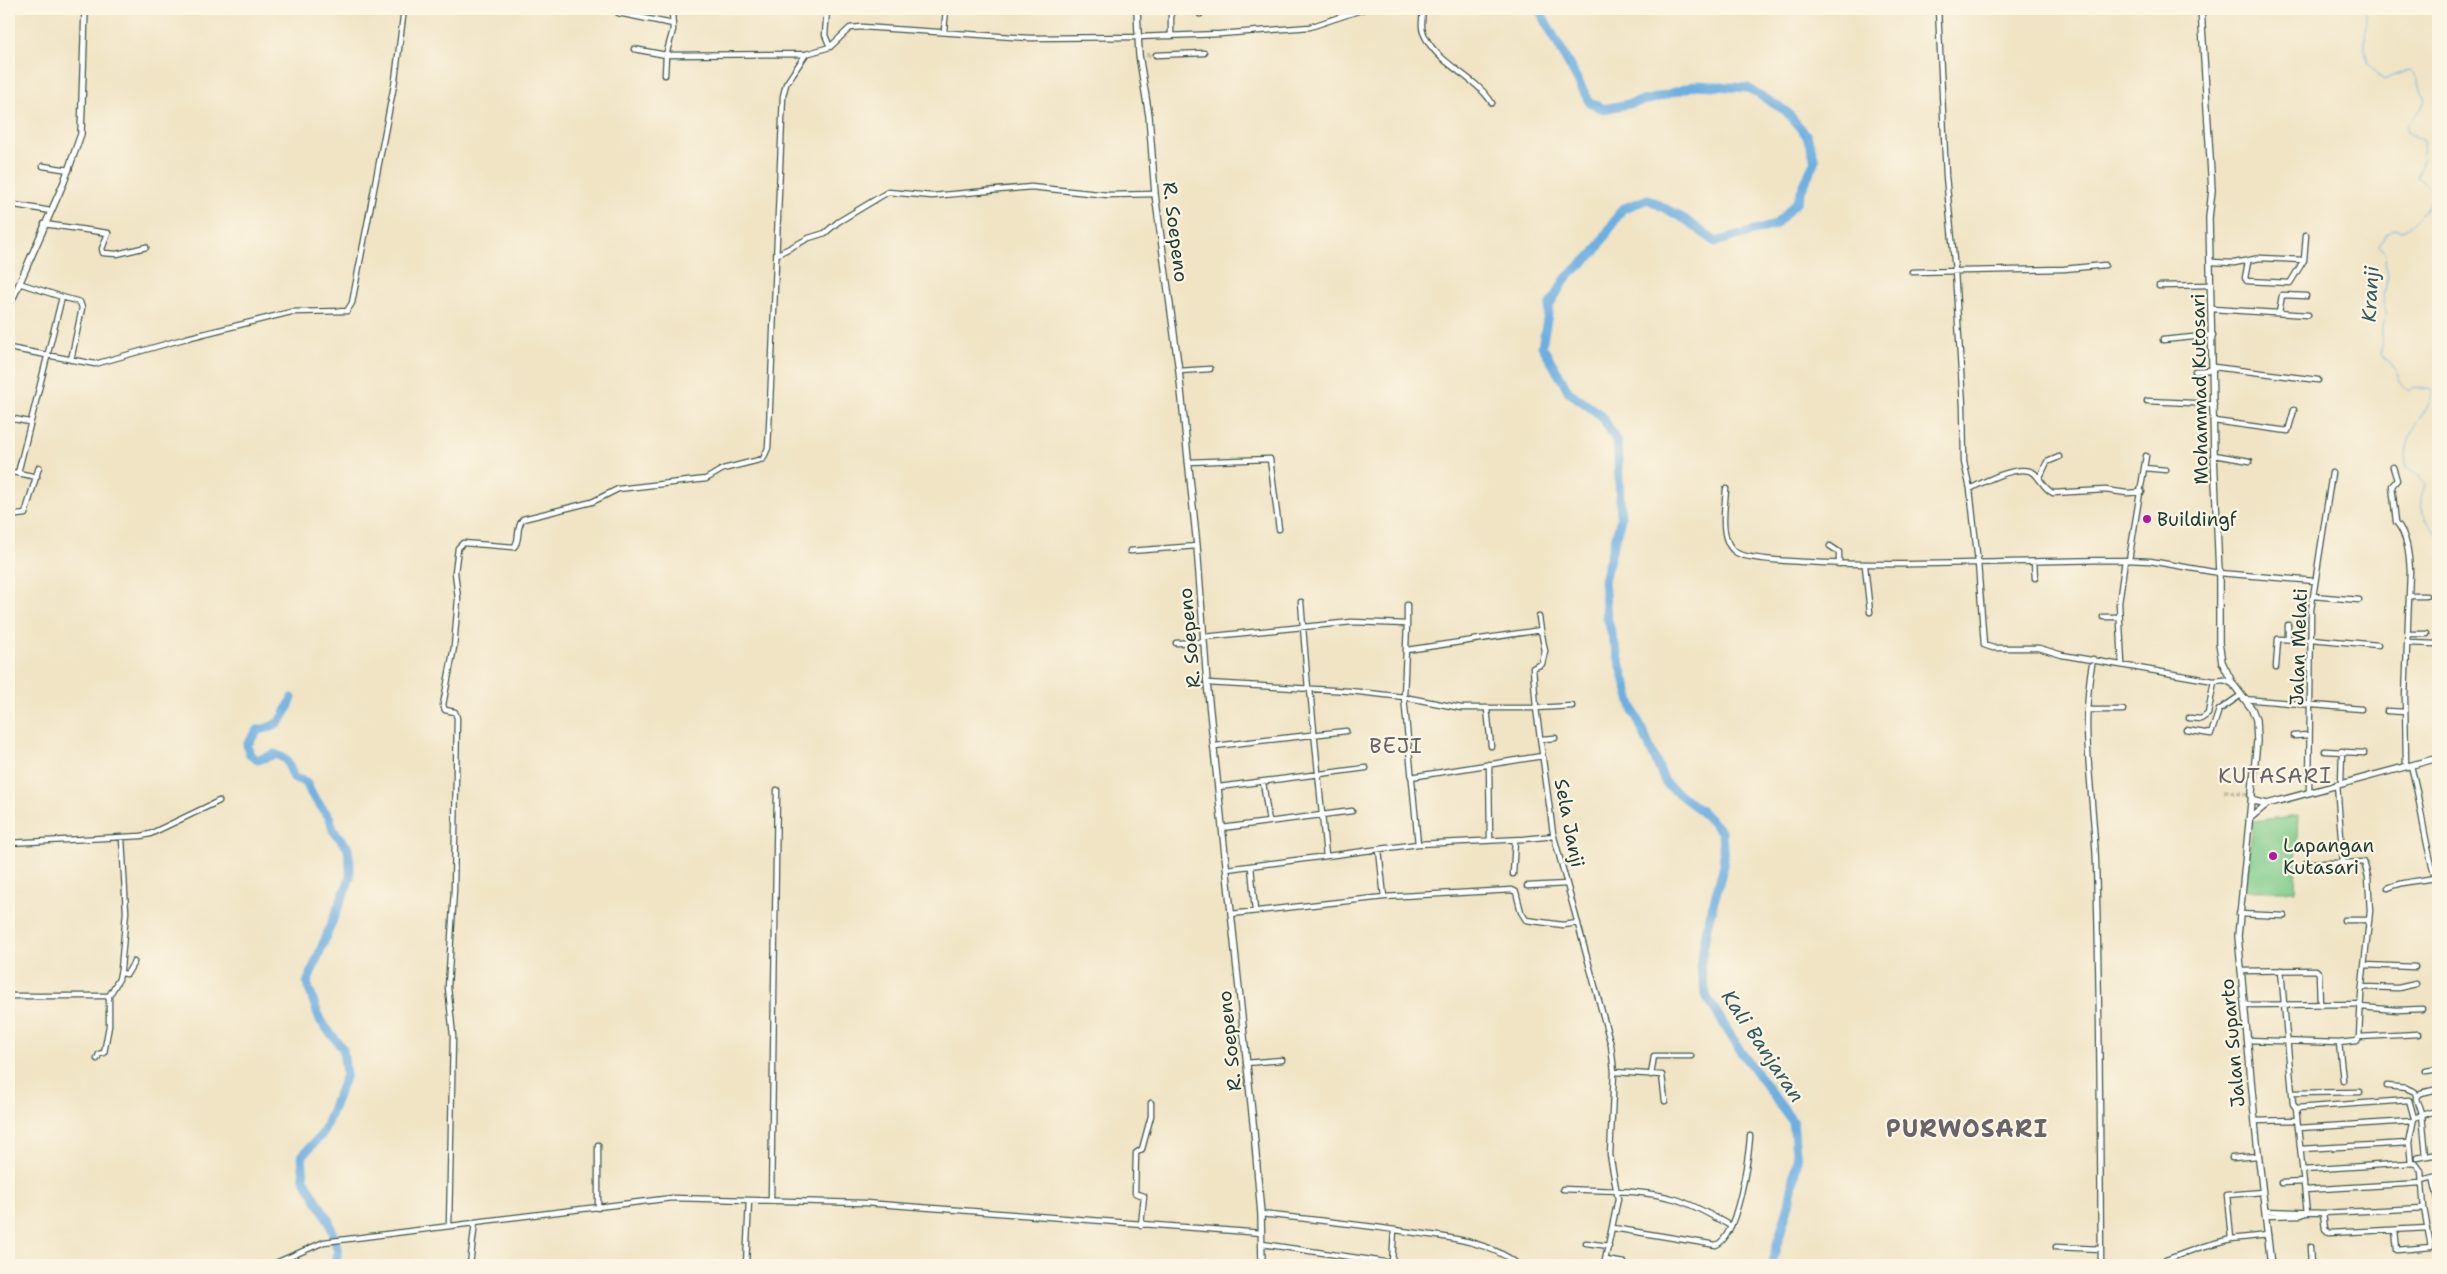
<svg xmlns="http://www.w3.org/2000/svg" width="2447" height="1274" viewBox="0 0 2447 1274" font-family="'Shantell Sans',sans-serif">
<rect width="100%" height="100%" fill="#fcf5e5"/>
<filter id="ink" filterUnits="userSpaceOnUse"><feTurbulence type="fractalNoise" baseFrequency=".02" numOctaves="2"/><feDisplacementMap in="SourceGraphic" scale="10" xChannelSelector="R" yChannelSelector="G"/><feConvolveMatrix kernelMatrix="1 2 1 2 8 2 1 2 1" color-interpolation-filters="sRGB"/></filter>
<filter id="wash" filterUnits="userSpaceOnUse"><feTurbulence type="fractalNoise" baseFrequency=".0096" numOctaves="4" result="noise"/><feDisplacementMap in="SourceGraphic" scale="20" xChannelSelector="R" yChannelSelector="G"/><feGaussianBlur stdDeviation="1.12" result="paint"/><feColorMatrix in="noise" values="0 0 0 0 0 0 0 0 0 0 0 0 0 0 0 0 0 1.4 0 .05"/><feComposite in="paint" operator="in"/></filter>
<g filter="url(#wash)">
<rect width="100%" height="100%" fill="#f0e4c5"/>
<path fill="#7ecb8a" stroke="#4e845f" d="M2298 815 2295 891H2245L2253 821Z"/>
<g fill="none" stroke-linecap="round" stroke-linejoin="round">
<path stroke="#6dafe1" stroke-width="1" d="M2366 9 2365 50 2368 62 2383 80 2410 70 2417 77 2425 100 2421 109 2406 125 2407 132 2424 141 2422 153 2423 160 2417 177 2433 193C2430 207 2415 223 2403 231L2394 229 2386 234 2379 246 2386 252 2385 263 2388 275 2383 302 2387 315 2382 328 2381 353 2396 370C2396 380 2402 385 2410 391L2414 387 2431 390C2433 405 2417 419 2412 432 2407 444 2405 456 2406 468L2419 476 2425 485C2415 507 2425 518 2438 536"/>
<path stroke="#6dafe1" stroke-width="9" d="M1542 9 1541 13 1590 103 1604 109 1652 99 1697 85 1748 88 1786 111 1807 136 1815 160 1796 203 1775 225 1716 242 1686 220 1648 199 1622 209 1595 252 1566 278 1550 304 1542 346 1569 392 1602 416 1617 442 1621 518 1604 580 1607 617 1633 709 1666 784 1701 811 1722 832 1724 865 1707 927 1700 967 1707 997 1741 1052 1793 1122 1797 1162 1789 1204 1771 1265
M292 698C284 718 280 727 258 730L247 745 250 755 258 760 275 754 286 759 294 778 306 782 312 795 330 818 333 830 348 848 350 865V878L307 983 320 1020 343 1049 346 1075 323 1133 302 1156 304 1179 329 1221 337 1248 338 1255 332 1265"/>
</g>
</g>
<g filter="url(#ink)">
<g fill="none" stroke-linecap="round" stroke-linejoin="round">
<path stroke="#c6c3a8" stroke-width="4.5" stroke-dasharray="4.5 2" stroke-linecap="butt" d="M1146 55H1156
M2224 791 2251 795"/>
<g stroke="#3e564a" stroke-width="7">
<path id="minor" d="M616 9 618 13 673 24
M827 9 825 35 830 47
M1171 9V36
M1199 9 1200 14
M1422 9C1424 16 1420 25 1423 32 1435 64 1475 75 1492 103
M1938 9 1946 176 1955 271 1963 406 1964 462 1970 489 1978 563 1984 645 1993 648H2039L2062 655 2214 681 2224 680 2233 684
M944 31 946 9
M634 49 666 55 806 54 830 47 850 28 862 27 1029 38 1137 37 1220 34 1310 27 1364 9
M1156 55 1204 53
M665 75 666 55 673 30 672 9
M43 166 69 170
M9 204 51 211
M44 224 108 233 102 249 103 253 117 254 146 247
M778 254 809 238 825 233 838 222 888 192 932 196 1031 187 1108 195 1155 194
M2211 262 2234 263 2260 258 2304 260
M2248 262 2245 278 2247 281 2290 283 2304 260 2306 235
M1912 272 2064 269 2105 265
M2159 286 2211 285
M62 297 80 302 82 308 71 360
M2212 309 2308 315
M2279 313 2282 295 2306 296
M2163 340 2213 335
M9 348 95 364 187 338 291 312 347 311 352 303 395 80 404 9
M2214 367 2318 380
M1179 371 1210 369
M2195 371 2213 370
M2147 401 2214 404
M9 418 29 422
M2214 421 2288 431 2294 410
M2214 455 2250 461
M1188 462 1270 459 1279 529
M2393 467 2397 480 2392 486 2396 522C2407 534 2409 554 2410 571L2405 697 2406 767
M2144 468 2166 470
M9 472 18 473 62 297 19 283
M18 473 37 477
M2039 479 2047 462 2059 457
M1726 489C1725 507 1718 542 1737 553 1749 560 1790 561 1805 562 1912 568 2018 560 2125 560L2150 561 2219 573 2315 581
M1970 489C1983 482 2019 463 2034 473 2041 479 2044 489 2053 493L2105 490 2127 493 2142 492
M9 516 25 514 39 467
M1830 546 1839 552V564
M1130 551 1197 546
M2129 560 2146 456
M2034 562 2035 578
M1865 566 1870 612
M2313 596 2359 600
M2409 596H2426
M1301 602 1308 689
M1539 617 1541 630
M2103 617H2119
M1407 624V605
M2408 634H2427
M1204 637 1352 622 1407 624 1404 697 1418 844
M2288 638V625
M2311 639 2378 645
M1176 643 1204 642
M2407 643 2438 644
M1407 650 1541 630 1545 651 1542 664 1533 668 1536 708 1572 706
M2093 659C2079 726 2094 796 2096 863 2100 997 2100 1131 2101 1265
M2122 664 2119 603 2125 560
M2276 667 2278 639 2311 640
M1207 683 1350 691 1404 697 1461 708H1536L1553 833 1611 1045 1614 1072 1610 1155 1618 1199 1604 1265
M1310 689 1326 856
M2243 699 2361 709
M1487 709 1491 746
M2087 710H2123
M2387 711 2405 712
M2189 718 2201 719 2208 714 2214 681
M2186 730 2211 734 2219 710 2241 695
M2294 736 2309 735
M1541 739 1555 738
M1215 746 1346 731
M2325 751 2364 753
M1489 764 1490 840
M2411 766C2422 805 2424 847 2438 885
M1411 777 1542 756
M1263 782 1269 822
M2341 783 2342 751
M1219 787 1366 768
M2309 793 2311 610 2332 473
M1222 828 1352 811
M9 843 141 836 150 834 219 801
M1379 850 1384 897
M2306 863H2343
M1251 866 1255 911
M1227 869 1418 844 1524 839 1554 836
M1513 874 1515 840
M1527 886 1567 884
M2388 888C2403 881 2419 881 2435 878
M1231 914 1384 897 1512 890 1516 892 1521 912 1526 920 1563 925 1578 923
M2239 914 2284 916
M2344 920H2369
M2364 965 2415 967
M2281 970 2293 1104 2296 1108
M2241 971 2316 970 2319 973 2320 1005
M121 973 127 974 134 962
M2362 987 2398 988 2416 984
M9 996H109
M2244 1005 2360 1004
M2360 1007 2397 1010 2422 1009
M2359 1037 2418 1034
M2247 1040 2339 1043 2357 1041 2359 1037 2361 995 2370 911 2368 877 2364 862 2343 863 2337 784
M2339 1043 2343 1080
M97 1059 99 1054 104 1053 109 1026V996L119 979 121 969 126 912 122 838
M1246 1063 1282 1060
M2426 1071 2438 1069
M1614 1072 1662 1075 1665 1101
M1651 1075 1654 1056H1691
M2387 1086 2406 1088 2415 1092 2422 1114 2426 1156
M2292 1093 2360 1092
M2416 1098 2421 1093 2438 1089
M2414 1118 2438 1110
M2255 1121 2297 1120
M2298 1128 2413 1121
M2301 1149 2409 1143
M2232 1158 2258 1156
M2417 1158 2438 1154
M2303 1170 2411 1163
M2433 1177 2438 1199
M2422 1180 2438 1176
M2281 1183 2304 1182
M1563 1189C1599 1191 1640 1189 1675 1199 1695 1205 1712 1216 1731 1226
M2305 1190 2421 1183
M771 1200 777 790
M598 1208V1145
M2265 1211 2323 1213 2424 1208
M2307 1213 2296 1108 2409 1100 2414 1118 2409 1143 2411 1163 2416 1164 2421 1171 2424 1208 2431 1247 2397 1250 2395 1230
M2323 1213 2325 1229 2329 1233 2428 1228
M1261 1214C1308 1219 1355 1224 1402 1231 1442 1237 1486 1239 1519 1265
M2265 1216 2301 1215 2305 1213
M449 1225 453 1036 448 987 454 890 457 718 455 712 445 710 443 705 454 647 458 599 455 572 458 548 463 543 514 547C521 540 515 528 523 519L592 502 618 489 706 479 723 469 763 459 768 448 769 428 783 96 786 84 806 54
M1141 1225 1144 1196 1135 1193 1136 1153 1142 1149 1151 1116V1103
M1613 1228 1716 1245C1737 1238 1749 1157 1750 1136
M2231 1239 2227 1195 2262 1192
M1586 1243 1609 1246
M1262 1244 1392 1263
M2056 1247 2101 1249
M2310 1247 2311 1265
M1606 1260 1624 1263
M1392 1263 1394 1230
M271 1265 324 1242 474 1223
M470 1265 475 1222 672 1198 865 1203 1262 1233
M746 1265 749 1200
M1519 1265H1526
M2152 1265 2201 1247 2231 1239 2268 1235"/>
</g>
<g stroke="#3e564a" stroke-width="8">
<path id="tertiary" d="M1137 9 1139 55 1149 116 1155 194 1179 371 1197 546 1207 683 1254 1132 1261 1214 1262 1265
M2201 9 2212 190 2209 218 2214 455 2219 573V643L2222 662 2233 684 2252 709 2256 720 2257 741 2238 936 2256 1134 2271 1265
M9 307 64 182 81 134 85 9
M2251 795 2255 801 2267 804
M2249 819 2267 804 2438 758"/>
</g>
<use href="#minor" stroke="#fff" stroke-width="4.5"/>
<use href="#tertiary" stroke="#fff" stroke-width="5.5"/>
</g>
</g>
<g fill="#b5179e" stroke="#fcf5e5" stroke-width="2">
<circle cx="2147" cy="519" r="5"/>
<circle cx="2273" cy="856" r="5"/>
</g>
<g text-anchor="middle" stroke-width="4.5" stroke-linejoin="round" paint-order="stroke">
<g font-size="19" fill="#1f3d34" stroke="#fcf5e5">
<text transform="translate(1176 232) rotate(83)" y="7">R. Soepeno</text>
<text transform="translate(2199 389) rotate(-91)" y="7">Mohammad Kutosari</text>
<text transform="translate(1189 638) rotate(-95)" y="7">R. Soepeno</text>
<text transform="translate(2298 647) rotate(-88)" y="7">Jalan Melati</text>
<text transform="translate(1570 823) rotate(79)" y="7">Sela Janji</text>
<text transform="translate(1229 1041) rotate(-96)" y="7">R. Soepeno</text>
<text transform="translate(2232 1043) rotate(-95)" y="7">Jalan Suparto</text>
</g>
<g font-size="19" fill="#1f3d34" stroke="#fcf5e5" text-anchor="start">
<text x="2157" y="526">Buildingf</text>
<text x="2283" y="852">Lapangan<tspan x="2283" dy="22">Kutasari</tspan></text>
</g>
<g font-size="20" font-style="italic" fill="#325a5f" stroke="#fcf5e5">
<text transform="translate(2370 294) rotate(-87)" y="7">Kranji</text>
<text transform="translate(1763 1046) rotate(56)" y="7">Kali Banjaran</text>
</g>
<g font-size="21" letter-spacing="1" fill="#67646a" stroke="#fcf5e5">
<text x="1396" y="753">BEJI</text>
<text x="2275" y="783">KUTASARI</text>
</g>
<g font-size="24" font-weight="bold" letter-spacing="1" fill="#67646a" stroke="#fcf5e5">
<text x="1967" y="1137">PURWOSARI</text>
</g>
</g>
<rect width="2447" height="1274" fill="none" stroke="#fcf5e5" stroke-width="30"/>
</svg>
